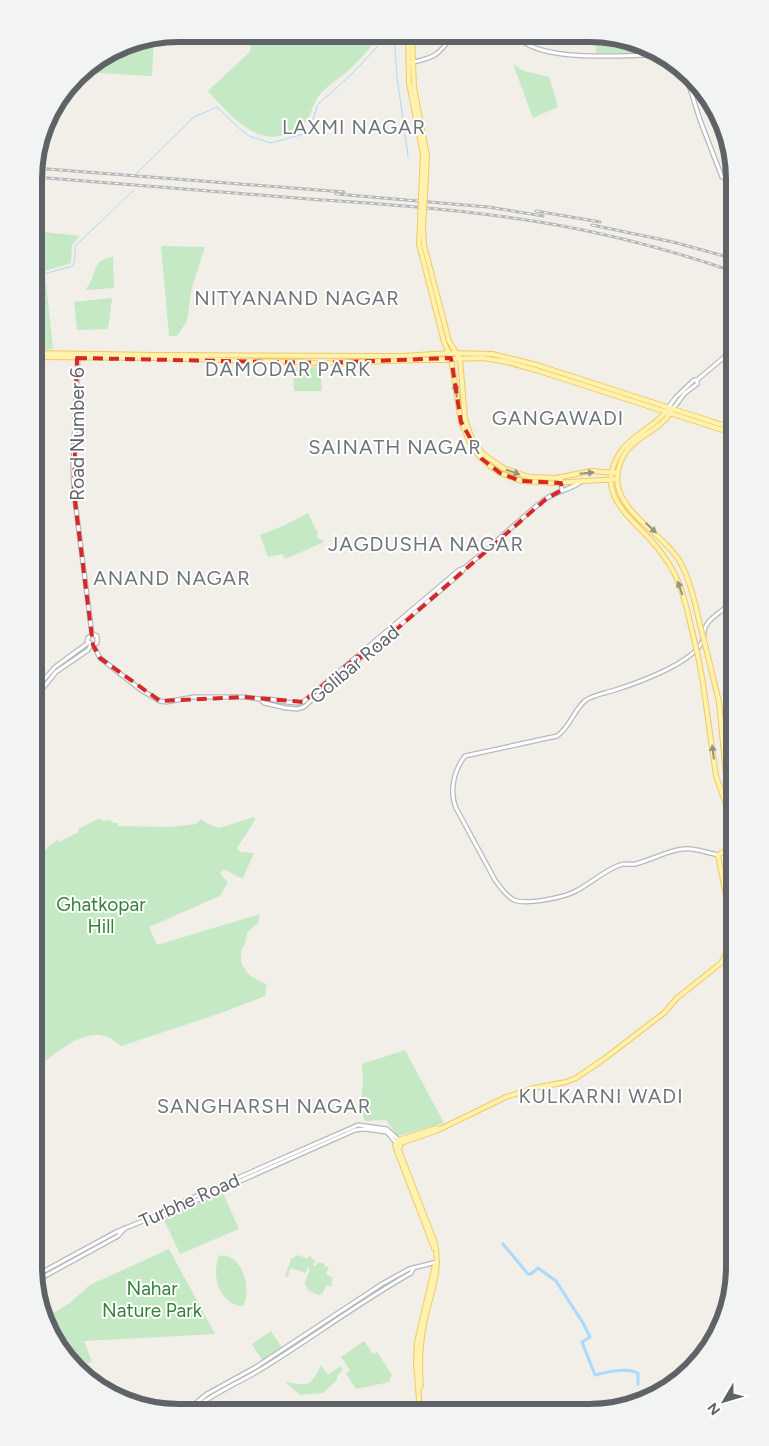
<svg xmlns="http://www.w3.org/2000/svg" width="769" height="1446" viewBox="0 0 769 1446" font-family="Figtree,sans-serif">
<rect width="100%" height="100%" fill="#f1efe8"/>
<path fill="#c5e8c5" d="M252 34 381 35C371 46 361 59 350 69 340 78 326 86 318 97 312 105 311 118 303 124 264 157 233 118 208 91L250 52Z
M595 36H618L651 53H596Z
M154 39 152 76 98 73V61L124 45Z
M513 64 524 71 549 77 558 107 533 118Z
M35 231 80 236 72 245 71 263 35 274Z
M161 246 205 247 192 287 187 321 177 336H169Z
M113 257 114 288 85 290C99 275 89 260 113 257Z
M45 275 53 349 38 350 35 315V279Z
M112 298 108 329 77 330 74 302Z
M293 367H320L322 391H294Z
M308 513 318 534 316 536 324 542 285 559 282 554 268 557 260 535 285 525Z
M254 817 255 820 237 848 240 852 254 853 243 878C235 877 231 871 223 870L220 874 228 882 220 896 149 927 157 945 260 914 258 923 247 933 245 944 241 951V963L249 975 267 985 265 996 218 1014 121 1046C117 1043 112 1039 108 1037 80 1027 56 1056 34 1068V854L41 853 42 850H47V848L57 840 59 842 79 832 78 829 100 818 102 821 111 820 112 823H118V826L170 827 197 824 201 819 208 824 219 828Z
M405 1050 444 1123 398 1136 386 1120 365 1121C358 1107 363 1092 363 1077 363 1072 361 1069 362 1064Z
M222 1191 239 1229 180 1254 164 1220V1218Z
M169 1249 215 1334 84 1341 92 1362 76 1366 45 1318 70 1303 90 1285Z
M298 1255 308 1259 309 1256H311L312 1259 316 1261 313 1264 315 1266 318 1263H323L326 1267 329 1266 326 1274 333 1278 331 1287 327 1285 322 1294 318 1295 308 1290 305 1283 310 1268 308 1267 306 1273 290 1268 288 1276 285 1277 291 1259Z
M219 1256C241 1251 253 1289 243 1306 219 1305 211 1275 219 1256Z
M271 1331 282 1348 263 1362 252 1344Z
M364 1341 373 1354 377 1352 392 1375 389 1382 356 1389 346 1374 350 1370 341 1357Z
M321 1365 328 1375 341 1366 343 1370 337 1376V1380L323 1393 300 1395 285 1382C307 1385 310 1389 321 1365Z"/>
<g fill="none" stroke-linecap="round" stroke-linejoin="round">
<path stroke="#aadaff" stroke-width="1" d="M394 35 397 77 408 156
M136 174 194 117 217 107 239 128 249 136 271 143 304 134 309 131 318 104 351 75 388 35
M35 278 43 274 73 266C76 259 74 252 76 245L133 191"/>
<path stroke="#aadaff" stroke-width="3" d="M503 1244 528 1274H531L538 1268 556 1281 583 1323 590 1337 582 1342 595 1375C607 1372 627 1367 638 1373V1384"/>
<path stroke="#ccccc8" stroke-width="3" stroke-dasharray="3 1.5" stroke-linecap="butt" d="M728 354 735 348"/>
<g stroke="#b5b8bc" stroke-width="5.5">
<path id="minor" d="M517 36C539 63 621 55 655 55
M409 63C434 58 438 56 453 35
M684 69 700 120 722 177 735 185
M735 343 730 320 735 301
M78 356 73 466 74 493 92 634
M668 408 676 397 694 380H697
M672 410 685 393 697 384V380L728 354
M560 477 562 490
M92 634 88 638 87 641 93 645 100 658 141 690 160 701 166 702 194 697H244L260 699 264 703 286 708 297 709 304 707 315 697 461 573 464 568C492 547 517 521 544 500 556 491 571 490 582 481
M92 634 97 636V643L93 645
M704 634C704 618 724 612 733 601 736 585 728 585 727 573 726 563 732 551 735 541
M703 640C694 663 637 683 615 690 606 693 593 695 586 700 574 709 571 726 557 736L465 756C454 770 449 791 456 808L495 880C500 887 506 896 514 900 526 905 561 898 574 892 590 884 603 871 620 865 625 863 630 865 635 864 653 860 673 847 691 849 700 850 709 853 718 855
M34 691 55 667 88 643
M34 699 56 672 88 650 91 645
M260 699C275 697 288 706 303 702L459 570 464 568
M735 791 727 736 728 727 735 718
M155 1216 157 1218 355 1130 365 1129 387 1132 397 1144
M35 1276 116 1232 155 1216 158 1213 358 1125 387 1129 400 1141
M36 1281 118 1236 125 1228
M186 1411 207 1394 256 1367 382 1284 409 1269 437 1262
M191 1411C213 1393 239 1383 263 1368 313 1337 360 1302 411 1273L413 1269"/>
</g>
<g stroke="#f2c960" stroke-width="6">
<path id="major" d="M408 35 409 83 423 155 421 195
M412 35 414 87 427 156 425 195
M420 226 419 244 444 342 451 358 461 422 471 445 479 456 491 467 500 473 521 481 554 483 617 479
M423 226 424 245 449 341 460 359 465 419 472 439 483 454 503 468 529 477 556 478 591 471 618 473
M35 353 155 355 367 356H403L449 353 492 354 537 365 735 429
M35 357 155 358 322 363 483 358 507 362 536 370 735 434
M667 410C655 427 633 434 621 451 595 490 624 512 649 538 658 548 666 558 672 569 683 588 688 613 693 635
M671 412C660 431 635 436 624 455 597 503 657 526 679 560 690 579 695 603 700 625
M706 648 719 702 726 775 735 805
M698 656 703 683 716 776 735 830
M434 1248 395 1146 399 1140 436 1128 439 1129
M703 1357 717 1323
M419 1388 421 1386C419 1365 420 1345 424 1324 430 1294 441 1274 435 1243L399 1150 401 1143 436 1131 506 1097 534 1088 566 1082 576 1078 604 1059 664 1013 677 998 721 963C739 937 723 884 718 855L728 849H735
M420 1412 416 1363 417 1342 435 1265"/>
</g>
<use href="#minor" stroke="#fff" stroke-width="3"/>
<use href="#major" stroke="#fff2af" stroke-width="4"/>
<g stroke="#b6b7b8" stroke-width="3">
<path id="rail" d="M35 168 344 192
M35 177C126 184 218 192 309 199 392 205 475 210 557 225 618 236 677 252 735 272
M336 194 488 207 543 216
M536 211 600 222
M592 225 673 242 735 259"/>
</g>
<use href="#rail" stroke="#fff" stroke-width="1" stroke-dasharray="4" stroke-linecap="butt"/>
<g stroke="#f2c960" stroke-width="6" stroke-linecap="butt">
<path id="major-bridge" d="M420 226 421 195
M423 226 425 195
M700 625 706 648
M693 635 698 656"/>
</g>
<use href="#major-bridge" stroke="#fff2af" stroke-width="4"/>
</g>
<defs><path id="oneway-solid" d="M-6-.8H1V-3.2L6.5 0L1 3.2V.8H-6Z" transform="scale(1.25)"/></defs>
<g fill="#979581">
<use href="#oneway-solid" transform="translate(456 390) rotate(-97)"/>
<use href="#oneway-solid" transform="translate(513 472) rotate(19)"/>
<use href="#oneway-solid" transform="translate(587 473) rotate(-6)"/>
<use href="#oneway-solid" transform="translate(651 528) rotate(43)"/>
<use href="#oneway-solid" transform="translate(680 588) rotate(-109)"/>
<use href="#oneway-solid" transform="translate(713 752) rotate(-97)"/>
</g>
<path fill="none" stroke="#d62828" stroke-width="4" stroke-dasharray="10 6" stroke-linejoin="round" d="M77 358 322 363 451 358 461 422 482 459 500 473 521 481 561 483 562 490 546 499 383 641 360 658 358 656 303 702 244 697 160 701 100 658 93 645 74 493Z"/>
<g text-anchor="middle" stroke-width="4" stroke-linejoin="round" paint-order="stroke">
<g font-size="19" fill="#5f6368" stroke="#fff">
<text transform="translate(77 434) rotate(-90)" y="7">Road Number 6</text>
<text transform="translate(354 664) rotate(-40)" y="7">Golibar Road</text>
<text transform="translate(189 1200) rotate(-24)" y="7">Turbhe Road</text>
</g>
<g font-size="19" fill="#348238" stroke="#fff">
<text x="101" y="911">Ghatkopar<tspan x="101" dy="22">Hill</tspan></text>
<text x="152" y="1295">Nahar<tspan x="152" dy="22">Nature Park</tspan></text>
</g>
<g font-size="20" letter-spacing="1" fill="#70757a" stroke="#fff">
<text x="354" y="134">LAXMI NAGAR</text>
<text x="297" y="305">NITYANAND NAGAR</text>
<text x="288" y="376">DAMODAR PARK</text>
<text x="558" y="425">GANGAWADI</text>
<text x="395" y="454">SAINATH NAGAR</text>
<text x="426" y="551">JAGDUSHA NAGAR</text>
<text x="172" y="585">ANAND NAGAR</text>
<text x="601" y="1103">KULKARNI WADI</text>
<text x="264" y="1113">SANGHARSH NAGAR</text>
</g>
</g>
<path d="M0 0H769V1446H0ZM179 42H589A137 137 0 0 1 726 179V1267A137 137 0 0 1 589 1404H179A137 137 0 0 1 42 1267V179A137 137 0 0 1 179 42Z" fill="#f2f3f3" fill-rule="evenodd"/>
<path fill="none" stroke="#5f6368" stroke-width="6" d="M179 42H589A137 137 0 0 1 726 179V1267A137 137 0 0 1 589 1404H179A137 137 0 0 1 42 1267V179A137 137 0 0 1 179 42Z"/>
<g transform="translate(724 1401) rotate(232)" stroke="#ffffff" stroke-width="4" paint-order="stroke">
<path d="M0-4L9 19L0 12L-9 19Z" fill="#5f6368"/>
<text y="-8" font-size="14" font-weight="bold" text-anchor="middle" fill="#5f6368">N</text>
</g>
</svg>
